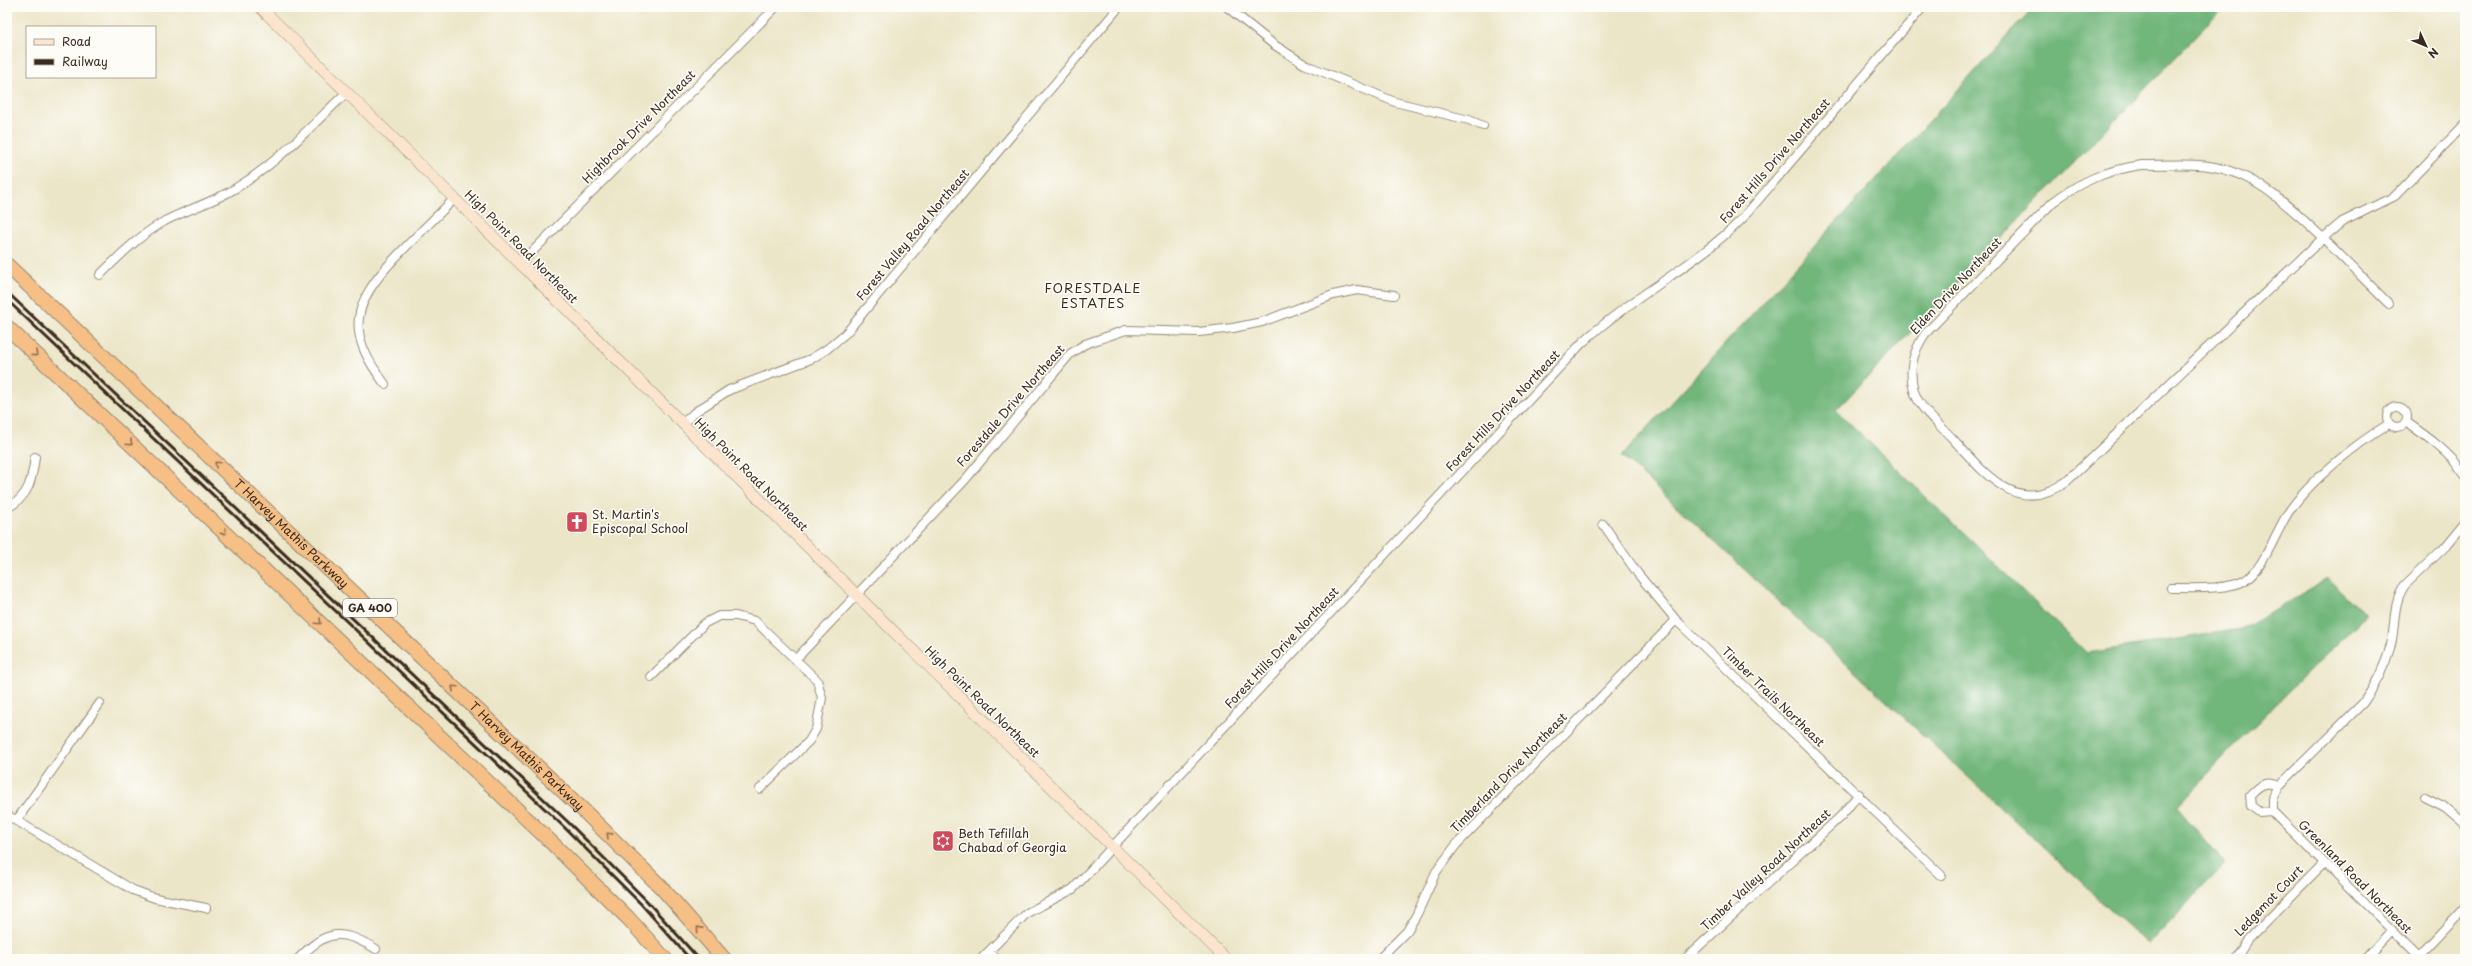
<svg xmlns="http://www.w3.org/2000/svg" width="2472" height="966" viewBox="0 0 2472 966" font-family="'Playpen Sans',sans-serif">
<rect width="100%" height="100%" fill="#fdfcf7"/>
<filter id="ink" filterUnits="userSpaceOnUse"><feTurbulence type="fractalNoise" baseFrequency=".025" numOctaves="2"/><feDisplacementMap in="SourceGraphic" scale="8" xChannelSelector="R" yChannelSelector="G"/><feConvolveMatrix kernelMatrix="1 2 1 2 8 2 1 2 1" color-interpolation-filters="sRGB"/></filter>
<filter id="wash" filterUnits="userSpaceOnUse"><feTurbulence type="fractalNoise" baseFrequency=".012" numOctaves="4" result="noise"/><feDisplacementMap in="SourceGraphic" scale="16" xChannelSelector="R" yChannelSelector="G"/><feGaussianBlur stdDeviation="0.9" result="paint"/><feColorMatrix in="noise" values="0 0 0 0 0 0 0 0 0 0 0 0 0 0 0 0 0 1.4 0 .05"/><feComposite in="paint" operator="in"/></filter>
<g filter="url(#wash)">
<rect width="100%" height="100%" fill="#ece6c9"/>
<path fill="#71b67a" stroke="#56704c" d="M2034 7H2224L1836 410 2087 653 2241 629 2328 579 2366 615 2229 751 2177 807 2225 864 2148 944 1622 456Z"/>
</g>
<g filter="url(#ink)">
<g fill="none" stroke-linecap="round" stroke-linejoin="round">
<g stroke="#948874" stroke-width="10">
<path id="street" d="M1227 7 1273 44 1304 64 1395 102 1469 120 1483 126
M2142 165C2160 165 2179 164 2197 165 2251 167 2286 204 2323 238L2067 481C2016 518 1984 472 1952 438 1939 424 1920 410 1914 391 1908 369 1913 352 1925 334L2053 202C2081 181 2107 170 2142 165Z
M520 264 776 7
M100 275C120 255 140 235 165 221 188 209 214 202 236 188 278 163 311 126 346 93
M2389 304 2323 238 2342 222 2395 196 2465 124
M385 384C345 332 352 304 395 258 414 238 434 219 454 199
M2387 417a10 10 0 1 1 20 0a10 10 0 1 1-20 0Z
M2406 422C2428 437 2450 453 2465 475
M682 424 695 412 729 390 811 359 827 349 846 333 1119 7
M7 508C29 497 32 480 35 457
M1603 524 1638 574 1676 620 1941 875
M2171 588C2191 588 2227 590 2244 581 2265 569 2276 529 2290 510 2312 479 2357 443 2389 424
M796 659 965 480 1070 354 1085 344 1126 330 1199 332 1233 328 1262 322 1333 295 1357 290 1394 295
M651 677 705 623 719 616H736L755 621 817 680 822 698 816 729 809 741 760 789
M2425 797 2443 806 2465 825
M2272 811V799L2279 786 2363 703C2376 685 2385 666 2391 645 2396 623 2392 604 2405 585L2446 546 2465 523
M2272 811 2421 959
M2272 811 2259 812 2251 806 2250 795C2258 786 2266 780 2279 786
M7 815 133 890 155 898 206 908
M16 821 100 703
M989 951 997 959
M2419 957 2465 908
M298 959C326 930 341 928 376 949
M981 959 1027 913 1073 889 1582 343C1631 297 1694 267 1742 219L1923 7
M1379 959 1407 931 1417 914 1436 872 1456 845 1676 620
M1685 959 1841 816 1859 794
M2236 959 2248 940 2324 863
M2365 959 2392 930"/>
</g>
<g stroke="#948874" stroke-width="12">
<path id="secondary" d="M260 7 1226 959"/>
</g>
<g stroke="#948874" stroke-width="16">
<g id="highway">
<path id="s1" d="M7 265 582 809 662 888 724 959"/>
<path d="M7 327 551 842 628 918 665 959"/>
</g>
</g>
<use href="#street" stroke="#fff" stroke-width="8"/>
<use href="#secondary" stroke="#fbe5cf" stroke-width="11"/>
<use href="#highway" stroke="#f5bf86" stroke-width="14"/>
<path stroke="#3b2a1e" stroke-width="3" d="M7 292 568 822 646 900 699 959
M7 300 564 827 642 905 690 959"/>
</g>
<defs><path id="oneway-chevron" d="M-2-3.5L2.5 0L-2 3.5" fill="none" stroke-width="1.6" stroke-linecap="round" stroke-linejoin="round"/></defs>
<g stroke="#8f6d4d">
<use href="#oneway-chevron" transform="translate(35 354) rotate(43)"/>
<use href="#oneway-chevron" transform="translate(130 443) rotate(43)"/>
<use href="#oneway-chevron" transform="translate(217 464) rotate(-137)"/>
<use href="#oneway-chevron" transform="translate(224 532) rotate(43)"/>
<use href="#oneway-chevron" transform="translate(319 622) rotate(43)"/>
<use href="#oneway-chevron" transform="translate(454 688) rotate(-137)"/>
<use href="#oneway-chevron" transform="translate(609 835) rotate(-136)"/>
<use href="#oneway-chevron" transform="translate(699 929) rotate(-131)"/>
</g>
</g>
<defs>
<g id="church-square" transform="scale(1.15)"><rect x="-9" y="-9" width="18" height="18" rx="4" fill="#d1495b" stroke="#fdfcf7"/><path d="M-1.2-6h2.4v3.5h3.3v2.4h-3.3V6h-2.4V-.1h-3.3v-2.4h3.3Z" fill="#fff"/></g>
<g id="synagogue-square" transform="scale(1.15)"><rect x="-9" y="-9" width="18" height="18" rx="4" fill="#d1495b" stroke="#fdfcf7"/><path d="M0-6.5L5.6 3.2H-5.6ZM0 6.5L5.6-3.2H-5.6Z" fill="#fff"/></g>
</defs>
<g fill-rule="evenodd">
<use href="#church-square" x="577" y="522"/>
<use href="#synagogue-square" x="943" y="841"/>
</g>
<g text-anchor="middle" stroke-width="3.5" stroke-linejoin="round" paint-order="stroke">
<rect fill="#fdfcf7" stroke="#75695f" stroke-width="1" x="343" y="599" width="54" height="18" rx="3"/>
<g font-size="11" font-weight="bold" fill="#3b2a1e">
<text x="370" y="612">GA 400</text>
</g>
<g font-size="12" fill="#3b2a1e" stroke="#fdfcf7">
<text transform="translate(639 127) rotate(-45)" y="4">Highbrook Drive Northeast</text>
<text transform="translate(1775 161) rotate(-49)" y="4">Forest Hills Drive Northeast</text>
<text transform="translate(913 235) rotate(-50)" y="4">Forest Valley Road Northeast</text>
<text transform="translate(521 247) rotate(45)" y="4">High Point Road Northeast</text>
<text transform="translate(1956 286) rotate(-47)" y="4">Elden Drive Northeast</text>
<text transform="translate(1011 406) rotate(-49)" y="4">Forestdale Drive Northeast</text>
<text transform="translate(1503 411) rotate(-47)" y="4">Forest Hills Drive Northeast</text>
<text transform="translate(751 475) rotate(45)" y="4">High Point Road Northeast</text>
<text dy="4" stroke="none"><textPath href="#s1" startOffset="391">T Harvey Mathis Parkway</textPath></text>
<text transform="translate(1282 648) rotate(-47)" y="4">Forest Hills Drive Northeast</text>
<text transform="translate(1773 697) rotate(44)" y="4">Timber Trails Northeast</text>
<text transform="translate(982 702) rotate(44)" y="4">High Point Road Northeast</text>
<text dy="4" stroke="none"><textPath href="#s1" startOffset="715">T Harvey Mathis Parkway</textPath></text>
<text transform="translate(1509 773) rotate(-46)" y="4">Timberland Drive Northeast</text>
<text transform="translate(1766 870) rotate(-43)" y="4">Timber Valley Road Northeast</text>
<text transform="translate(2355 877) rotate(45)" y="4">Greenland Road Northeast</text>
<text transform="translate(2269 901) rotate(-46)" y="4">Ledgemot Court</text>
</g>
<g font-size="12" fill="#3b2a1e" stroke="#fdfcf7" text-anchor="start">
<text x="592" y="519">St. Martin's<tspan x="592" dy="14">Episcopal School</tspan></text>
<text x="958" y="838">Beth Tefillah<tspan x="958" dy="14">Chabad of Georgia</tspan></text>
</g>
<g font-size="13" letter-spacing="1" fill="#3b2a1e" stroke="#fdfcf7">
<text x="1093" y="293">FORESTDALE<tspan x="1093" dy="15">ESTATES</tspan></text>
</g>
</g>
<rect width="2472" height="966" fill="none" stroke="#fdfcf7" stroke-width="24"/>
<rect x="26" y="26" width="130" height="52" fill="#fdfcf7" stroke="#afa8a0"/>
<rect x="34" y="39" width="20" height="6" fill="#fbe5cf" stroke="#afa8a0"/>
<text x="62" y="46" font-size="12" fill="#3b2a1e">Road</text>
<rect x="34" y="59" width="20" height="6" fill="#3b2a1e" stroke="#afa8a0"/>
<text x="62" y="66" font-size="12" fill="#3b2a1e">Railway</text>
<g transform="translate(2426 46) rotate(134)" stroke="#fdfcf7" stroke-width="3" paint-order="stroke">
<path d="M0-3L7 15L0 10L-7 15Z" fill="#3b2a1e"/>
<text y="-6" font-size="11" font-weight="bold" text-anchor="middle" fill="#3b2a1e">N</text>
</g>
</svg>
